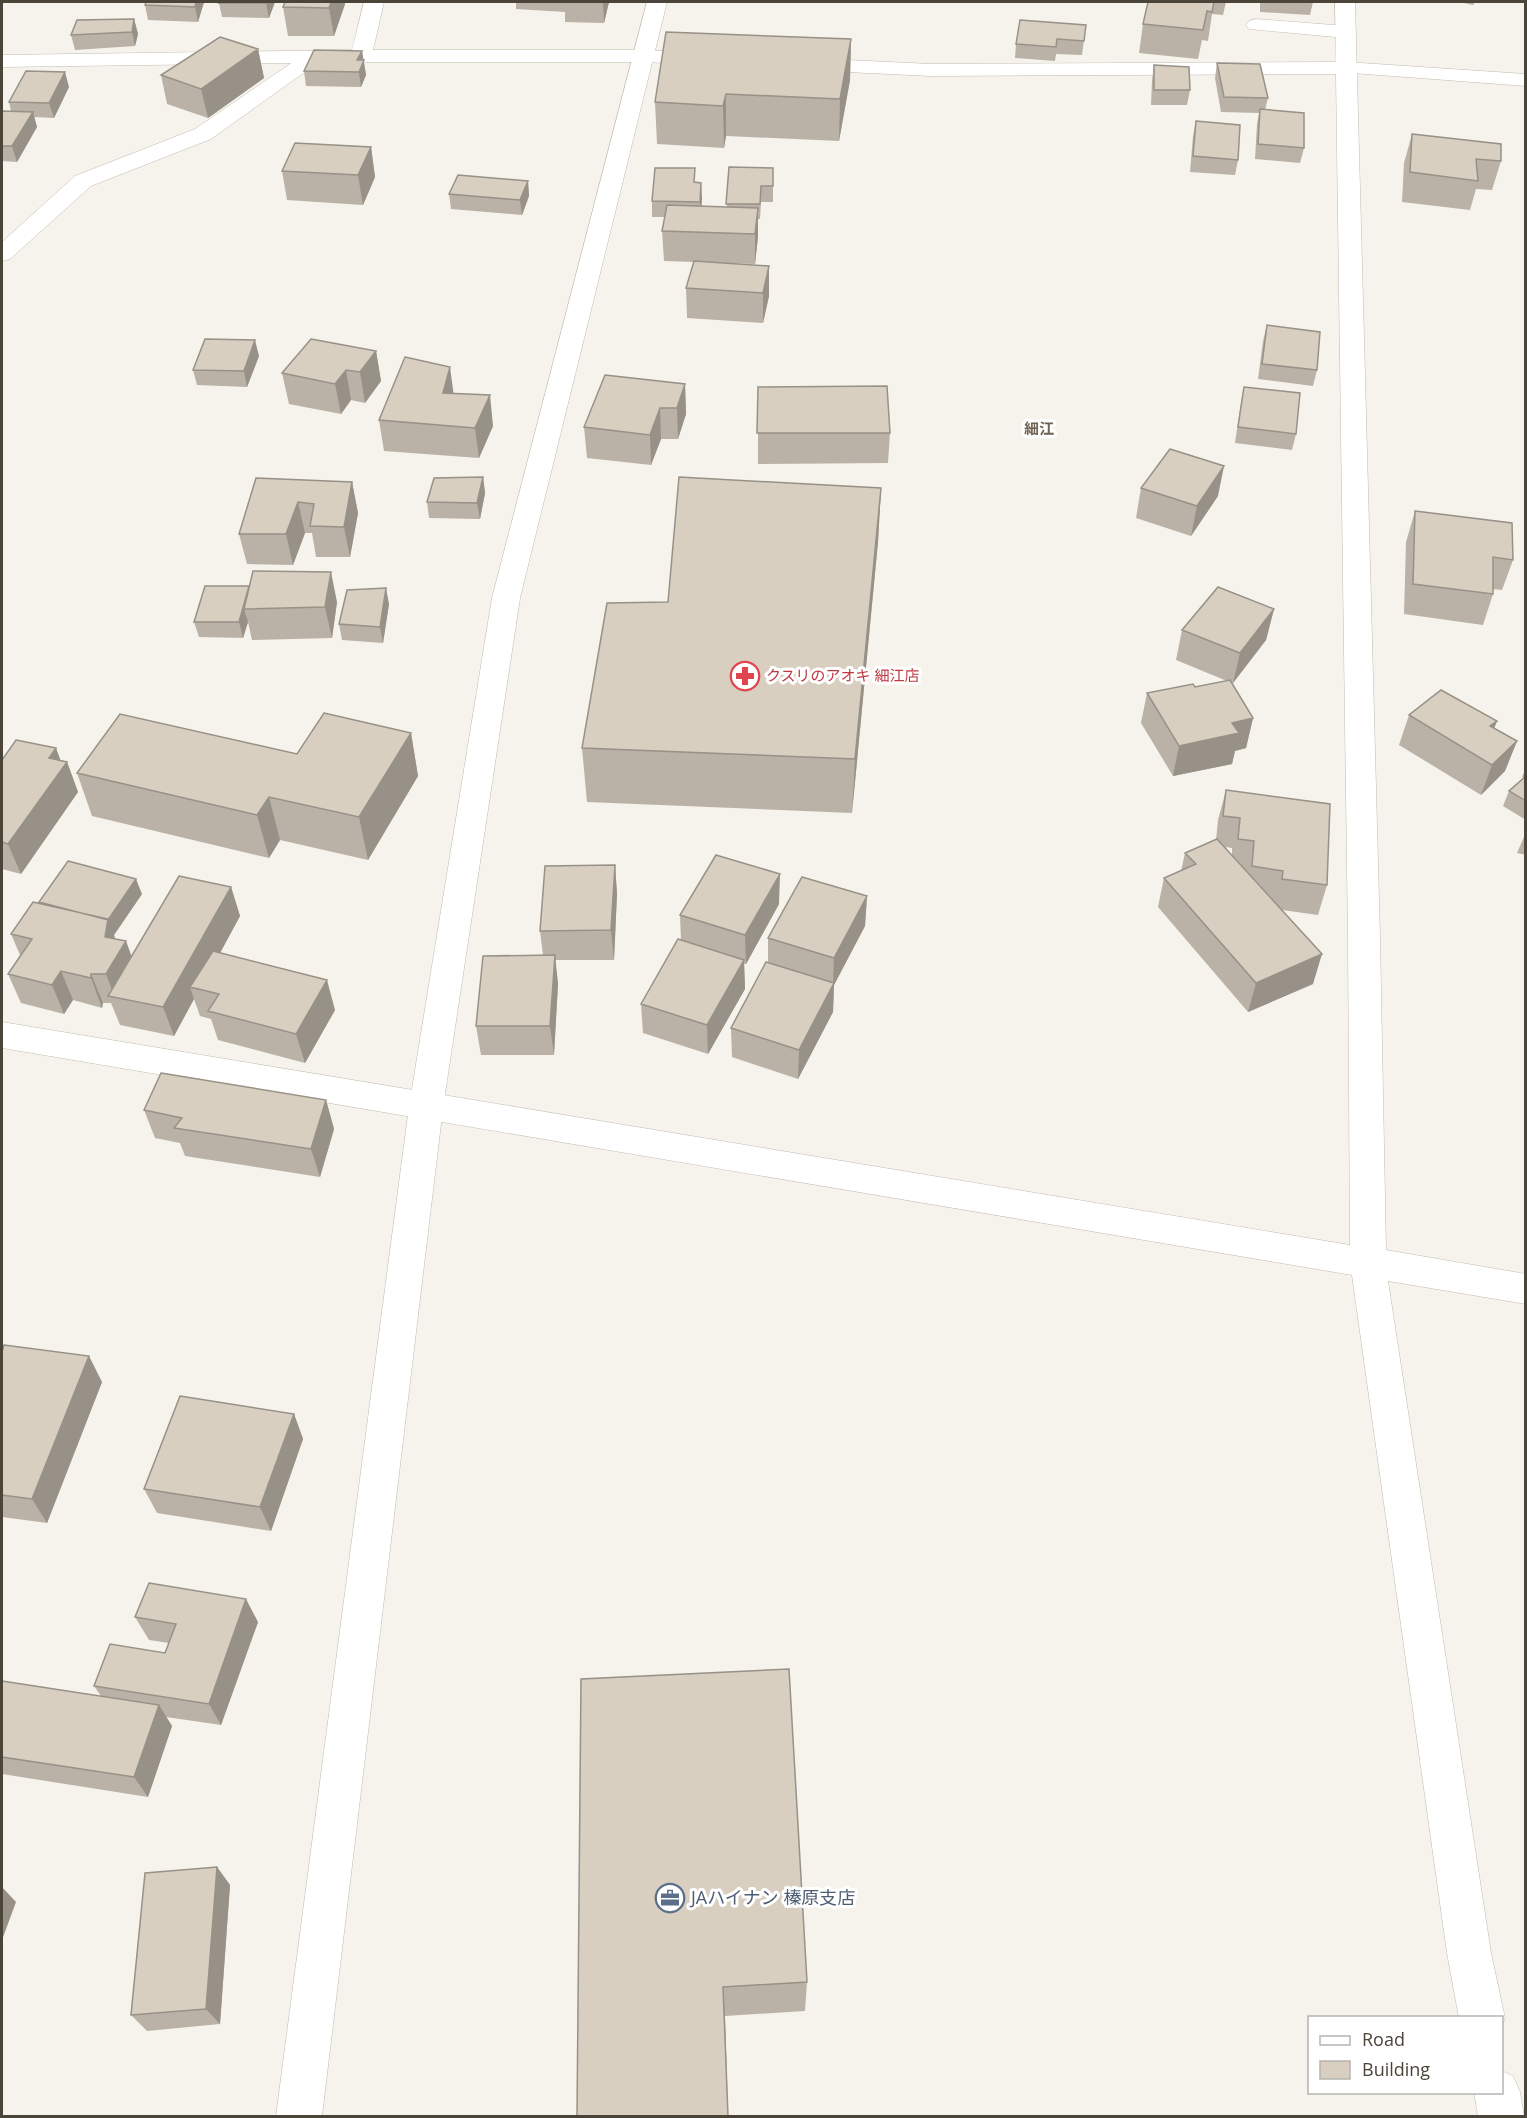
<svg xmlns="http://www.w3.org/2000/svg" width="1527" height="2118" viewBox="0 0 1527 2118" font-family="'Open Sans','Noto Sans JP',sans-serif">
<rect width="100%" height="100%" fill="#f6f3ec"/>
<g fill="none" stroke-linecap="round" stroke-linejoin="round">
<g stroke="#c2bbae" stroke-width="1">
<path id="service" d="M1256 19 1346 26 1353 28 1356 32 1353 36 1346 38 1249 29 1246 25 1249 21Z
M313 51 320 53 323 57 320 61 211 139 91 186 10 259 2 261V242L75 176 195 129 306 53Z
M1346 62 1526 74V86L1339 72 1336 68 1339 64Z"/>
</g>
<g stroke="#c2bbae" stroke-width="1">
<path id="minor" d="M364 2H384L373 50H644L706 53 713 55 716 59 713 63 706 65 644 62H361L2 67V55L352 50Z
M1335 2H1355L1380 938 1386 1250 1526 1274V1304L1388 1281 1491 1953 1505 2018 1502 2025V2018H1459L1447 1953 1352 1275 2 1048V1022L1350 1245 1348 938 1336 74 931 76 805 70 798 68 795 64 798 60 805 58 931 64 1336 62Z
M1502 2071 1513 2076 1520 2092 1524 2116H1478L1474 2092H1502Z"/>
</g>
<g stroke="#c2bbae" stroke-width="1">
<path id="tertiary" d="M647 2H667L520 598 443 1107 322 2116H276L409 1107 492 598Z"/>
</g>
<use href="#service" fill="#fff" fill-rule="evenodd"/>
<use href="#minor" fill="#fff" fill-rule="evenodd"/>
<use href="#tertiary" fill="#fff" fill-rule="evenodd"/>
</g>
<path fill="#bab2a6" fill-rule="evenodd" d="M204 2 198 22 148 20 145 5Z
M275 2 269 18 222 17 219 3Z
M285 2H344L345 4 334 36H288L283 7Z
M516 2H609L604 23 565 22V12L516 9Z
M1148 2H1226L1223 15 1212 14 1208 41 1202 40 1198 59 1139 53 1143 24Z
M1260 2H1313L1310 15 1260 12Z
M1459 2H1475L1473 5Z
M134 19 138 34 135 46 75 50 71 35Z
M1086 25 1082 55 1056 54 1055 61 1015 58 1016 44Z
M851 39 850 80 839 141 726 136 724 148 657 144 655 102Z
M258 49 264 78 208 118 167 104 161 75Z
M362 51 366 75 361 87 306 86 304 71Z
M1217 63 1268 98 1265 110 1304 148 1300 163 1255 159 1257 124 1259 113 1221 112 1215 78Z
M1154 65 1190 90 1187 105H1151L1152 80Z
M69 87 54 118 34 117 37 127 17 162 2 161V111H11L9 102Z
M1196 121 1238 160 1235 175 1190 172 1193 136Z
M1412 134 1501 161 1492 190 1476 189 1470 210 1402 202 1404 163Z
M371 147 375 177 363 205 287 200 282 171Z
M729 167 773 168V202H761L760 219H758V237L755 264 725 263 769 266V296L763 323 687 318 686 288 694 262 664 261 662 231 665 217H652V201L696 182 702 198 701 206 727 207Z
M528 181 529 196 522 215 451 209 449 194Z
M1267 325 1317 370 1313 386 1258 379 1263 341Z
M376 351 381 381 365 403 351 400 341 414 289 404 282 373Z
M259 356 247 387 197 385 193 370Z
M685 384 686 414 678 439H661L651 465 587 458 584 427Z
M758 387 890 433 888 463 758 464Z
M1244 387 1296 434 1292 450 1235 443 1241 402Z
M453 394 493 426 479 458 384 451 379 420Z
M483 477 485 493 480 519 429 518 427 502Z
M256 478 352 482 358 513 350 557H316L312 533H305L293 565 247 564 239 534Z
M881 488 878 542 852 813 587 802 582 748Z
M1141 488 1218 496 1191 536 1136 518Z
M1415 511 1513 560 1502 590 1493 589V594L1483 625 1404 614 1406 542Z
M205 586 337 602 332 638 252 640 248 622 243 638 199 637 194 622Z
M389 604 383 643 342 640 339 624Z
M1274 609 1266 640 1233 683 1231 682 1253 718 1246 748 1235 751 1232 764 1173 776 1141 723 1147 693 1195 687 1227 681 1176 660 1182 630Z
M1409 715 1497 721 1494 728 1517 741 1505 771 1481 795 1399 745Z
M411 733 418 776 368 860 280 840 269 858 92 816 77 773 297 754Z
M56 748 60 760 67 762 78 792 21 874 2 869V760Z
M1526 768V820L1503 806 1509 791 1524 777H1522Z
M1226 790 1327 885 1318 915 1282 910 1313 984 1248 1012 1158 907 1164 878 1181 871 1185 853 1216 840 1218 820ZM1225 847 1232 848V855Z
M1526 832V855L1517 853Z
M615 865 617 894 614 960H555L558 984 554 1055H481L476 1026 543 955 540 931Z
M231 887 240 916 220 953 335 1010 305 1063 218 1040 211 1019 200 1016 194 999 174 1036 120 1025 111 1003H103L102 1008 73 1000 64 1014 21 1003 8 974 20 955 11 934 39 903V902L142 894 114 935 115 939 132 957Z
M867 896 865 926 834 985 833 1012 798 1079 732 1057 731 1028 768 963V938Z
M779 904 746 964H744L745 989 708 1054 643 1033 641 1004 681 940 680 915Z
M326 1100 334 1129 320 1177 185 1156 180 1143 155 1138 144 1110Z
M2 1352 102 1382 47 1523 2 1517Z
M294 1414 303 1439 271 1531 157 1513 144 1489Z
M135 1617 258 1622 221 1725 166 1717 172 1726 148 1797 2 1774V1681L101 1696 94 1686 165 1653 169 1643 149 1640Z
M581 1679 807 1982 805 2011 725 2016Z
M217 1867 230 1885 220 2024 147 2031 131 2015Z"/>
<path fill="#979187" d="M196 2H204L198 22 195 7Z
M267 2H275L269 18 266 3Z
M331 2H344L345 4 334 36 329 8Z
M603 2H609L604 23Z
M134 19 138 34 135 46 132 32Z
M851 39 850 80 839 141 840 99Z
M258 49 264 78 208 118 201 89Z
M362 51 366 75 361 87 357 60Z
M65 72 69 87 54 118 49 103Z
M726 94V136L724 148 723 106Z
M33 112 37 127 17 162 12 146Z
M371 147 375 177 363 205 358 175Z
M528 181 529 196 522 215 520 200Z
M701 183 702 198 701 217 700 202Z
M758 208V237L755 264V234Z
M769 266V296L763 323V293Z
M255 340 259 356 247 387 244 371Z
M376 351 381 381 365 403 360 372Z
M450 367 454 397 443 393Z
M346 370 351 400 341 414 335 384Z
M685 384 686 414 678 439 677 408Z
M490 395 493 426 479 458 475 428Z
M660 408 661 439 651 465 650 435Z
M1224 466 1218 496 1191 536 1197 506Z
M483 477 485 493 480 519 477 503Z
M352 482 358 513 350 557 344 527Z
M881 488 878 542 852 813 855 759Z
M298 502 305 533 293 565 286 534Z
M331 572 337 602 332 638 325 607Z
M249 586 244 609 248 622 243 638 239 622Z
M386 588 389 604 383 643 380 627Z
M1274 609 1266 640 1233 683 1240 653Z
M1253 718 1246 748 1235 751 1232 764 1173 776 1179 746 1232 723Z
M1497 721 1485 752 1490 726Z
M411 733 418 776 368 860 359 817Z
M1517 741 1505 771 1481 795 1492 765Z
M56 748 63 767 67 762 78 792 21 874 8 844 49 758Z
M269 797 280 840 269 858 257 815Z
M615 865 617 894 614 960 611 930Z
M780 874 779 904 746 964 745 935Z
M136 879 142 894 114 935 108 920Z
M231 887 240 916 200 990 190 987 194 999 174 1036 163 1007Z
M867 896 865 926 834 985 833 1012 798 1079 799 1050 833 985 834 958Z
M108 919 119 949 126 941 137 971 115 998 106 974 105 937Z
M1322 954 1313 984 1248 1012 1256 983Z
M555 955 558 984 554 1055 550 1026Z
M744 960 745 989 708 1054 707 1025Z
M61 971 73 1000 64 1014 52 985Z
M91 974 103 1003 102 1008 91 978Z
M327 980 335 1010 305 1063 296 1034Z
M326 1100 334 1129 320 1177 311 1149Z
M89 1356 102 1382 47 1523 32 1499Z
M294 1414 303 1439 271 1531 260 1507Z
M246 1599 258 1622 221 1725 209 1704Z
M159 1705 172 1726 148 1797 134 1777Z
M217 1867 230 1885 220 2024 206 2009Z
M2 1887 16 1902 2 1940Z
M723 1987 725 2016 728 2116Z"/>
<path fill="#d8cfc1" stroke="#979187" stroke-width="1.5" d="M146 2H196L195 7 145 5Z
M220 2H267L266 3H219Z
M285 2H331L329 8 283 7Z
M1148 2H1214L1212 12 1207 11 1203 30 1143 24Z
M134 19 132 32 71 35 77 20Z
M1020 20 1086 25 1084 41 1057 39 1056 47 1016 44Z
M666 32 851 39 840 99 726 94 723 106 655 102Z
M220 37 258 49 201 89 161 75Z
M314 50 362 51 357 60H364L359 72 304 71Z
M1217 63 1260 64 1268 98 1224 97Z
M1154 65 1189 67 1190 90H1154Z
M26 71 65 72 49 103 9 102Z
M1260 109 1304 113V148L1258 144Z
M2 111 33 112 12 146H2Z
M1196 121 1240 125 1238 160 1193 156Z
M1412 134 1501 144V161L1476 159 1478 181 1410 172Z
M295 143 371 147 358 175 282 171Z
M729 167 773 168V186H761L760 204H726Z
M655 168H695L694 182 701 183 700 202 652 201Z
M458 175 528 181 520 200 449 194Z
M667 205 758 208 755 234 662 231Z
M694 261 769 266 763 293 686 288Z
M1267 325 1320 332 1317 370 1262 364Z
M205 339 255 340 244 371 193 370Z
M311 339 376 351 360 372 346 370 335 384 282 373Z
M405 357 450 367 443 393 490 395 475 428 379 420Z
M605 375 685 384 677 408H660L650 435 584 427Z
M887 386 890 433H757L758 387Z
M1244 387 1300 393 1296 434 1238 427Z
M1170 449 1224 466 1197 506 1141 488Z
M483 477 477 503 427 502 434 478Z
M679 477 881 488 855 759 582 748 607 603 668 602Z
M256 478 352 482 344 527 310 526 314 504 298 502 286 534H239Z
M1415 511 1512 523 1513 560 1493 557V594L1413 584Z
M253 571 331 572 325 607 244 609Z
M205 586H249L239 622H194Z
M1218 587 1274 609 1240 653 1182 630Z
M386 588 380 627 339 624 347 590Z
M1230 680 1253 718 1232 723 1239 733 1179 746 1147 693 1193 684 1195 687Z
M1441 690 1497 721 1490 726 1517 741 1492 765 1409 715Z
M324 713 411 733 359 817 269 797 257 815 77 773 120 714 297 754Z
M16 740 56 748 49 758 67 762 8 844 2 842V760Z
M1526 776V801L1509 791Z
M1226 790 1330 804 1327 885 1282 879 1283 871 1252 866 1254 841 1238 839 1240 818 1223 816Z
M1217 839 1322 954 1256 983 1164 878 1196 864 1185 853Z
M716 855 780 874 745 935 680 915Z
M68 861 136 879 108 920 39 902Z
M615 865 611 930 540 931 545 866Z
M179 876 231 887 163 1007 108 996Z
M802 877 867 896 834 958 768 938Z
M33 902 108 919 105 937 126 941 106 974H91V978L61 971 52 985 8 974 32 939 11 934Z
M678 939 744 960 707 1025 641 1004Z
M213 951 327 980 296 1034 208 1011 219 994 190 987Z
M555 955 550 1026H476L483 956Z
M766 962 834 983 799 1050 731 1028Z
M161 1073 326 1100 311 1149 174 1128 182 1118 144 1110Z
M4 1345 89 1356 32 1499 2 1495V1352Z
M180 1396 294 1414 260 1507 144 1489Z
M149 1583 246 1599 209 1704 94 1686 110 1644 165 1653 176 1624 135 1617Z
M789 1669 807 1982 723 1987 728 2116H577L581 1679Z
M2 1681 159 1705 134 1777 2 1757Z
M217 1867 206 2009 131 2015 145 1873Z"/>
<defs>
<g id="pharmacy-ring" transform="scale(1.5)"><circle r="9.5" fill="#fff" stroke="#e0444e" stroke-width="1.5"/><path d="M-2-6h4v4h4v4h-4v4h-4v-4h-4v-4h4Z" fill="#e0444e"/></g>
<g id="office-ring" transform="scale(1.5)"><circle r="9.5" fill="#fff" stroke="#5c6f8a" stroke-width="1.5"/><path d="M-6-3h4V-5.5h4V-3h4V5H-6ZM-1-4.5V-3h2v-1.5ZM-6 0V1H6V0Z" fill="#5c6f8a"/></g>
</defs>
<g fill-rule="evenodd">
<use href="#pharmacy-ring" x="745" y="676"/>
<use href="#office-ring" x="670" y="1898"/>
</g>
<g text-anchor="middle" stroke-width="6" stroke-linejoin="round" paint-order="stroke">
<g font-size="15" font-weight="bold" fill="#6e6250" stroke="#fff">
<text x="1039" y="434">細江</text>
</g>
<g font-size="15" fill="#be3a42" stroke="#fff" text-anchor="start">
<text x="766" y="681">クスリのアオキ 細江店</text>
</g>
<g font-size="18" fill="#4e5e75" stroke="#fff" text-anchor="start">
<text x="691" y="1904">JAハイナン 榛原支店</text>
</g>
</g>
<rect width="1527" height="2118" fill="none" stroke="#4b4439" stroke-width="6"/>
<rect x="1308" y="2016" width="195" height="78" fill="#ffffff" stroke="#b7b4b0" stroke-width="1.5"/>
<rect x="1320" y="2036" width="30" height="9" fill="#ffffff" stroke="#b7b4b0" stroke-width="1.5"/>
<text x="1362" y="2046" font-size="18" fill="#4b4439">Road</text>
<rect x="1320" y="2061" width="30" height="18" fill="#d8cfc1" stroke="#b7b4b0" stroke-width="1.5"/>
<text x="1362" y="2076" font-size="18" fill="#4b4439">Building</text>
</svg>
